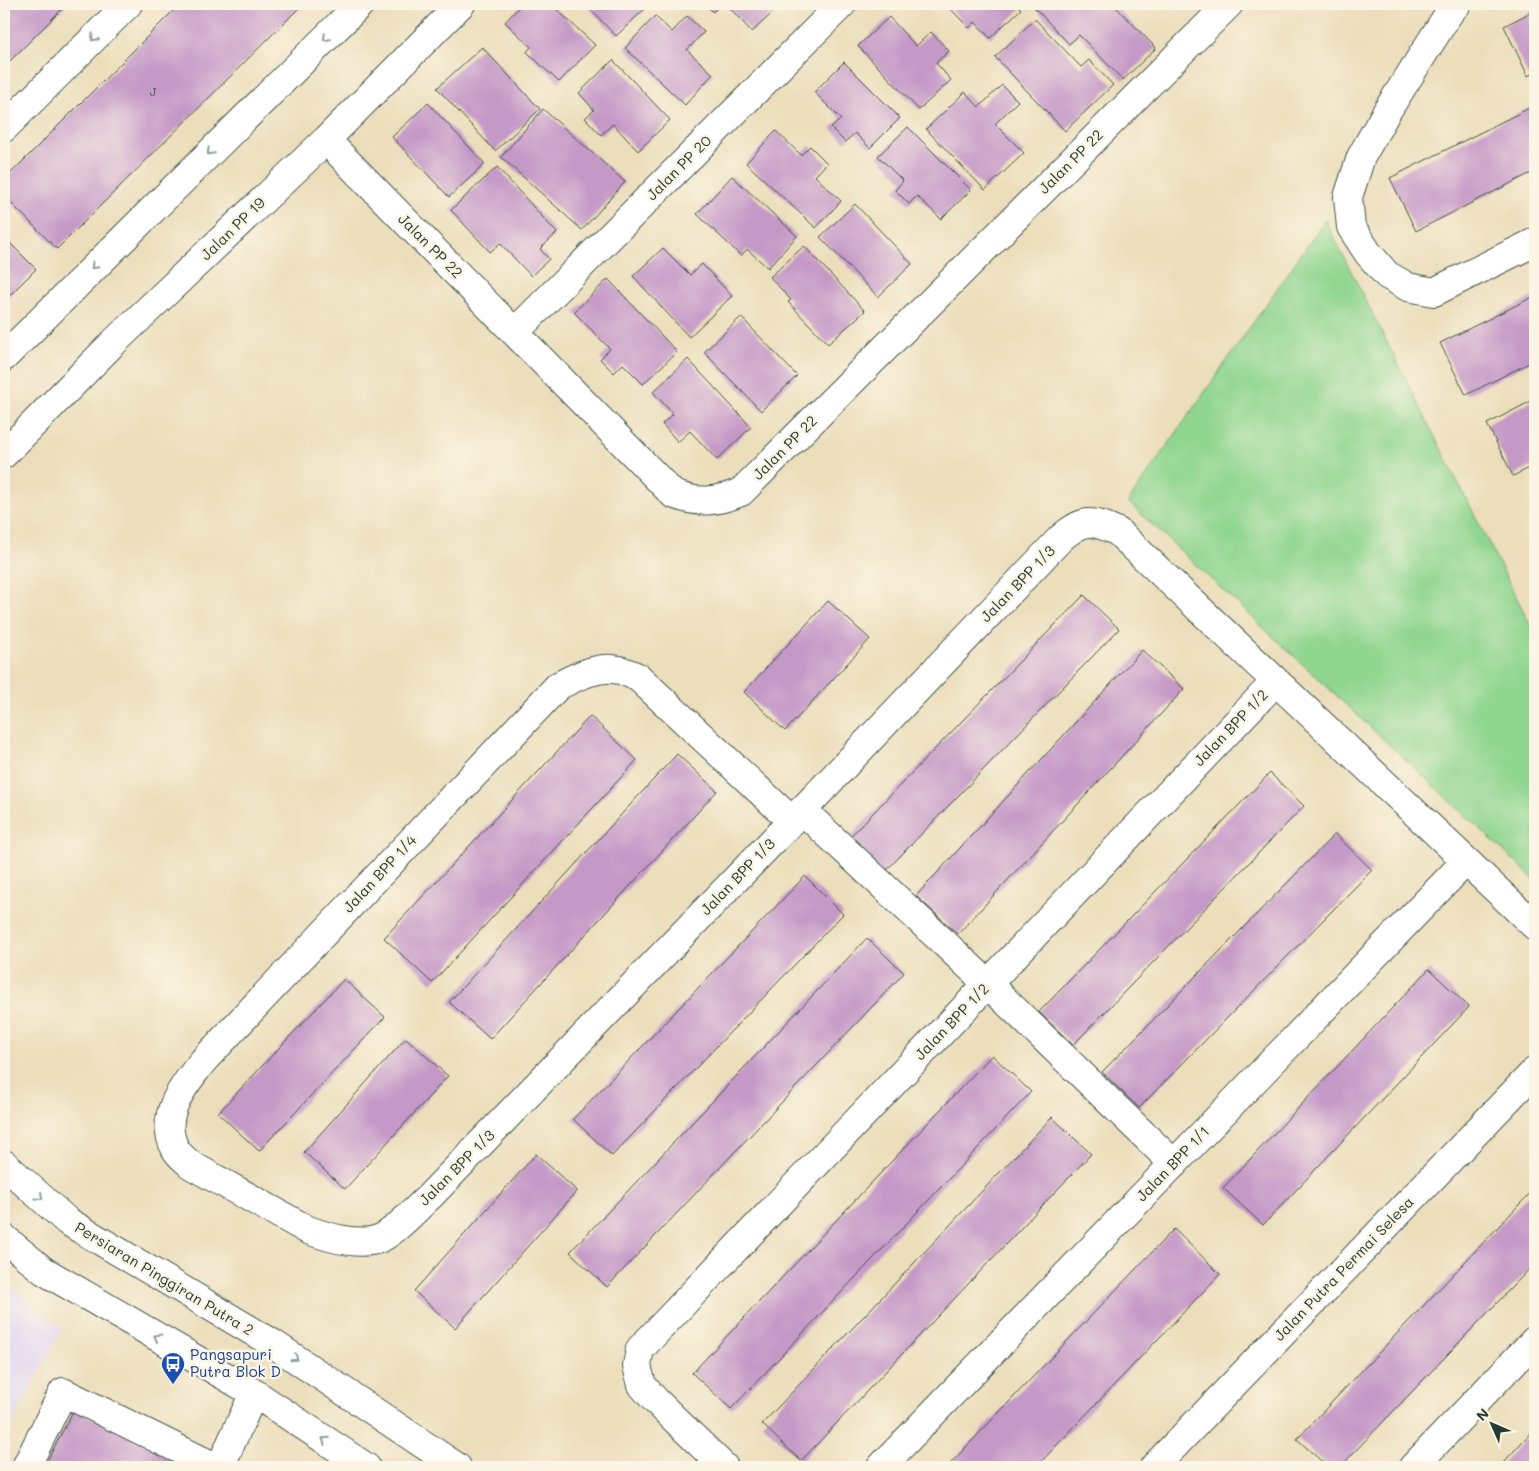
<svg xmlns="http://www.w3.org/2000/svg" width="1539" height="1471" viewBox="0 0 1539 1471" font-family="Mali,sans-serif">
<rect width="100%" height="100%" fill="#fcf5e5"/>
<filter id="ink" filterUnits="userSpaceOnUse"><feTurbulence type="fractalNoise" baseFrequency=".02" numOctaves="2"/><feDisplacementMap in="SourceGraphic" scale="10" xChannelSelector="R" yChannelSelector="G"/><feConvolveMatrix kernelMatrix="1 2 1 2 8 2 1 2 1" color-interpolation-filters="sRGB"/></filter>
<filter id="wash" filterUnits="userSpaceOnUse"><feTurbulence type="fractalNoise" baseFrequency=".0096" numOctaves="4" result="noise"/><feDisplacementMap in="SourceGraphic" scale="20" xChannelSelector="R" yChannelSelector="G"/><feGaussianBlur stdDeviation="1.12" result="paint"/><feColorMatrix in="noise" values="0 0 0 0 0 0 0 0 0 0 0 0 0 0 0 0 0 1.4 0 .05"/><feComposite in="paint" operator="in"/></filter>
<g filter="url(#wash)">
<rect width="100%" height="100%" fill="#ecdebb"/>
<path fill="#dfd5f5" d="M4 1280 62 1329 4 1439Z"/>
<path fill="#90d690" stroke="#588a62" d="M1325 220 1535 634V880L1128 502Z"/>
<g id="blocks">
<path fill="#c599c7" d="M4 4H67L4 67Z
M180 4H303L57 249 4 196V180Z
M522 4H551L595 45 559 82 527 52 531 47 505 22Z
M585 4H650L616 36Z
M705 4H721L713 12Z
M726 4H782L752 32Z
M946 4H1016L1021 9 990 38 975 22 969 28Z
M1039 4H1115L1114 5 1156 48 1123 80 1079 35 1069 44 1035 8Z
M1535 10V72L1528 76 1504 26Z
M655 16 672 32 687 16 704 32 687 50 713 74 685 105 625 48Z
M889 17 916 46 931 32 949 51 936 63 951 80 919 110 858 46Z
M1035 19 1081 67 1089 60 1113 85 1065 131 995 57Z
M482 47 540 109 495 151 437 88Z
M613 60 670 120 638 151 613 124 601 135 585 118 594 110 579 93Z
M844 62 900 118 870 148 855 133 845 142 831 128 841 119 814 92Z
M1002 85 1018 101 995 124 1024 153 985 190 926 129 965 92 979 107Z
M428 103 485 164 449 197 392 137Z
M1535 105V171L1416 231 1390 178Z
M543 109 625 182 582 230 501 157Z
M908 127 971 190 941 219 917 196 909 204 895 190 903 181 878 156Z
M776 131 801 155 810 146 827 163 815 176 841 201 816 228 746 163Z
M497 167 557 233 540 249 549 259 531 276 500 243 490 252 451 210Z
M732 176 797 236 768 268 747 249 741 256 697 214Z
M855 204 912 264 878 297 820 237Z
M4 237 36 269 4 301Z
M804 246 865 311 828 344 788 302 791 300 770 277Z
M663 248 690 275 702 264 732 296 689 337 633 276Z
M608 279 677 352 643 384 623 364 614 373 600 359 610 349 574 312Z
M1535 296V360L1466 395 1440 343Z
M741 317 797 376 761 411 704 352Z
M688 359 751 427 717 460 690 431 678 442 662 424 673 414 653 392Z
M1535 399V465L1513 476 1487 424Z
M1084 595 1119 629 878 879 842 845Z
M828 601 870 639 785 731 744 692Z
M1142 650 1184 689 958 934 916 896Z
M590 716 637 760 432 983 384 938Z
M677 754 717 791 490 1039 449 1002Z
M1270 773 1304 806 1073 1045 1039 1012Z
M1335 834 1372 870 1139 1108 1102 1072Z
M805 876 843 914 612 1156 573 1119Z
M867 938 904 973 607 1287 570 1252Z
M1429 969 1469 1007 1263 1225 1223 1188Z
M344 979 385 1017 259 1151 218 1113Z
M406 1038 448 1076 345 1189 304 1152Z
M992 1055 1031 1092 731 1409 692 1373Z
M1052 1117 1091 1154 801 1461 762 1424Z
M536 1154 577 1191 455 1328 414 1291Z
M1535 1188V1263L1340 1467H1328L1297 1439Z
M1174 1229 1220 1274 1179 1317 1036 1467H947Z
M74 1409 190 1467H44Z
M1535 1428V1467H1498L1502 1464Z"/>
</g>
</g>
<g filter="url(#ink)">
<use href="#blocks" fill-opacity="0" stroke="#3e5548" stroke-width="1"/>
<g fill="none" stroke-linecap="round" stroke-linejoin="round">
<g stroke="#3e5548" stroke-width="30">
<path id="minor" d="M1457 4 1451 10 1387 111 1361 157 1348 197 1351 227 1368 253 1387 275 1408 287 1434 292 1535 242
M4 128 128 4
M326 140 673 494C698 504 716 502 741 492L1229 4
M515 332 842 4
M4 357 360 4
M4 454 111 345 326 140 461 4
M802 810 988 984 1174 1164
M792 821 638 677C632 675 625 671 619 670 598 665 576 677 558 686L203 1061C184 1085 158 1116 175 1148 178 1155 186 1160 191 1165L308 1230C327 1237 361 1247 381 1238 396 1231 418 1207 431 1195L792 821 1061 538C1083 519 1092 519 1118 532L1535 926
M4 1164 67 1221 272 1343 457 1467
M4 1238 44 1271 254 1393 366 1467
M26 1467 63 1392 215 1467
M220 1467 254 1393
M724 1467 655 1400 642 1385 637 1366 640 1349 1276 681
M881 1467 1466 861
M1154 1467 1535 1071
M1413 1467 1535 1340"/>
</g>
<use href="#minor" stroke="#fff" stroke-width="28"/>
</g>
<defs><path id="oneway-chevron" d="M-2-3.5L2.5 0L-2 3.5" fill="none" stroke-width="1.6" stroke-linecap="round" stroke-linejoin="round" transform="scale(1.25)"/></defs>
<g stroke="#8f9e9a">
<use href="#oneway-chevron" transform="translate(94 38) rotate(135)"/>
<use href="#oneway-chevron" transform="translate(326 38) rotate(135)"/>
<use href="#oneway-chevron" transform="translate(210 152) rotate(135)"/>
<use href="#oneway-chevron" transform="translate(94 266) rotate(135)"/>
<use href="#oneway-chevron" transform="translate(40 1197) rotate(42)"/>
<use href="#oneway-chevron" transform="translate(157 1337) rotate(-150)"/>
<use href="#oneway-chevron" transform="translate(295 1358) rotate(34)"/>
<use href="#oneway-chevron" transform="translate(325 1440) rotate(-146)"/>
</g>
</g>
<defs>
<g id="bus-pin" transform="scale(1.25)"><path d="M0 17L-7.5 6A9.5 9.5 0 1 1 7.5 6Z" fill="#1a4fb4" stroke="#fcf5e5"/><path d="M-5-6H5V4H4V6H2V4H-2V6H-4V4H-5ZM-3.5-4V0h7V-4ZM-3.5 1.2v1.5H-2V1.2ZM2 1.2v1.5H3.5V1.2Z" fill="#fff"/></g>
</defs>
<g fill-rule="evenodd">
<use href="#bus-pin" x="173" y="1364"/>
</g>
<g text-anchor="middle" stroke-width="5" stroke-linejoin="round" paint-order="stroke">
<g font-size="12" fill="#485459">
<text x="153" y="96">J</text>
</g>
<g font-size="15" fill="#1f3d34" stroke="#fcf5e5">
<text transform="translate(1071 162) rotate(-45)" y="5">Jalan PP 22</text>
<text transform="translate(679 168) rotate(-45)" y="5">Jalan PP 20</text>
<text transform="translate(233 229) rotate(-44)" y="5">Jalan PP 19</text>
<text transform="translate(430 246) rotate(45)" y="5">Jalan PP 22</text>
<text transform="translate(785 448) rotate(-45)" y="5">Jalan PP 22</text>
<text transform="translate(1018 584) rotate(-46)" y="5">Jalan BPP 1/3</text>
<text transform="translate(1231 728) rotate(-46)" y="5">Jalan BPP 1/2</text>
<text transform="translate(380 874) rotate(-47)" y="5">Jalan BPP 1/4</text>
<text transform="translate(738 877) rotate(-46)" y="5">Jalan BPP 1/3</text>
<text transform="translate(952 1022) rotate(-46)" y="5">Jalan BPP 1/2</text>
<text transform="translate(1173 1164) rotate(-46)" y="5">Jalan BPP 1/1</text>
<text transform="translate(457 1168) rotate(-45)" y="5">Jalan BPP 1/3</text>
<text transform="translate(1344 1269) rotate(-46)" y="5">Jalan Putra Permai Selesa</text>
<text transform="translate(164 1279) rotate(31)" y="5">Persiaran Pinggiran Putra 2</text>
</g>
<g font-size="15" fill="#164399" stroke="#fcf5e5" text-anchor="start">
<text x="190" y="1360">Pangsapuri<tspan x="190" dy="17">Putra Blok D</tspan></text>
</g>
</g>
<rect width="1539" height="1471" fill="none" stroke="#fcf5e5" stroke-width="20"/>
<g transform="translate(1492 1424) rotate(315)" stroke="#fcf5e5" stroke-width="4" paint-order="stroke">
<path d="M0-4L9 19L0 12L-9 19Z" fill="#1f3d34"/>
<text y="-8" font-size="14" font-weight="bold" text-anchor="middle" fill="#1f3d34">N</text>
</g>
</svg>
